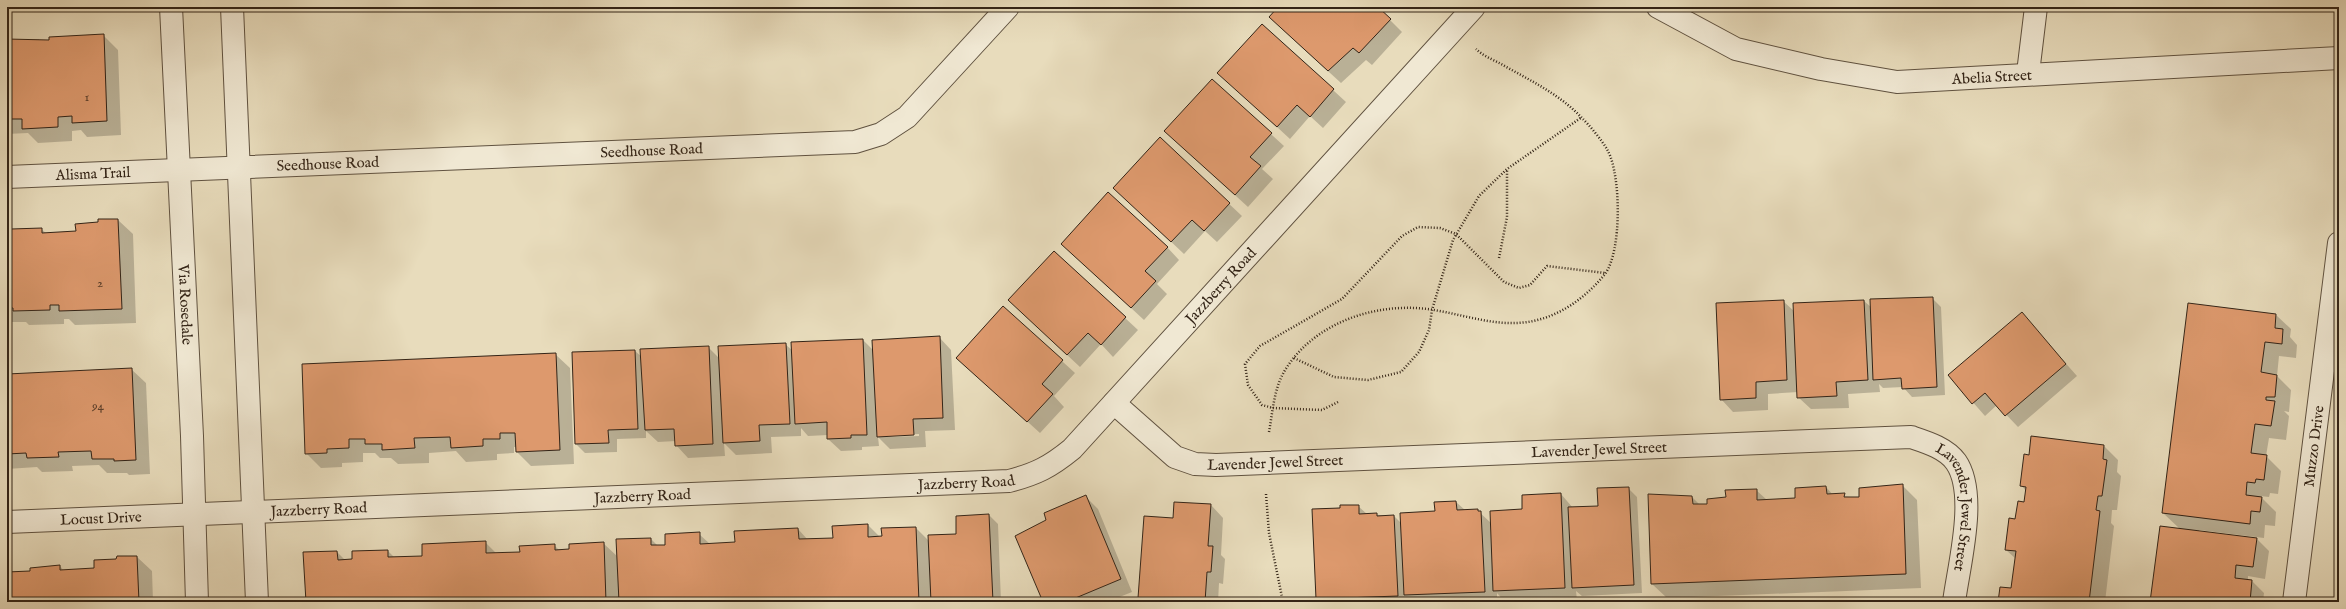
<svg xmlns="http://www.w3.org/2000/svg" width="2346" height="609" viewBox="0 0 2346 609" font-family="'IM FELL English',serif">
<rect width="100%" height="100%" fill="#e8dcbc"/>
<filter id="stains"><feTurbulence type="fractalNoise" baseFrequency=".005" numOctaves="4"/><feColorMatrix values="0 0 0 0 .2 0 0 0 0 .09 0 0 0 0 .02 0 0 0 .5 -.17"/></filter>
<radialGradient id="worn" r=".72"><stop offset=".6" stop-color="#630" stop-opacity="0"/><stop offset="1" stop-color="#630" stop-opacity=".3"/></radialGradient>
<path fill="#0003" fill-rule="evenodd" d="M1279 7H1377L1402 32 1372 65 1366 60 1341 83 1282 29Z
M1262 25 1346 102 1323 128 1310 116 1290 139 1219 73Z
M103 35 118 50 121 135 87 137 81 130 72 131V141L38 143 28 133 7 134V40L39 39 40 41Z
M1212 80 1284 146 1262 169 1273 179 1248 207 1178 143Z
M1160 139 1242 216 1217 242 1205 231 1184 254 1127 200Z
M99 220H118L133 234 136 323 75 325 69 319H64V324L29 325 26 322H12V327H7V237L41 229 46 233 77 232 99 223Z
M1167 247 1179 260 1157 284 1167 294 1144 320 1075 256Z
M1054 252 1138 330 1113 357 1101 344 1080 367 1022 313Z
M1932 298 1941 307 1945 395 1912 397 1903 387 1883 388 1879 384 1880 392 1848 394 1849 408 1811 409 1798 397V392L1768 394V410L1733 412 1721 399 1783 301 1795 312 1864 301 1872 308Z
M2189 304 2276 315 2291 329 2290 337 2297 345 2296 358 2279 356 2277 376 2291 390 2289 412 2284 411 2289 416 2286 440 2269 438 2266 456 2281 471 2278 494 2270 493 2269 497 2260 496 2276 512 2275 526 2265 525 2264 538 2199 530V532L2257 539 2269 551 2265 579 2248 576V580L2252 581 2264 593 2263 602H2151L2180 529 2163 513Z
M1003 307 1075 373 1054 396 1064 407 1040 433 957 358Z
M2022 314 2077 376 2018 427 1997 405 1985 416 1949 375Z
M939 337 951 350 955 430 925 431 926 447 890 449 878 437 879 446 862 447V450L841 451 828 439V435L808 436 801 428V436L771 437 772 453 736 455 724 443 725 456 688 458 676 445V441L658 442 646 431V438L617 439V452L585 453 576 444 573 353 635 351 642 357 708 347 720 359 785 344 793 351 863 340 874 351ZM919 434V436L888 437V435Z
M555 354 570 368 574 464 531 466 517 452 516 447H514V453L497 454V460L466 462 456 451 429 453V463L398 464 391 458H380L375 453H363V462L342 463V467L321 468 306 453Z
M131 369 146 383 150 474 129 475 127 473H107L99 465 72 466 73 471 42 472 37 467 7 469V375Z
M2032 438 2104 446 2118 460 2117 472 2121 476 2117 510H2112L2111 523 2114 526 2105 602H1999L2012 589 2016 559 2006 550 2016 520 2025 503 2026 491 2022 486 2030 456Z
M1902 485 1917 500 1921 588 1667 598 1652 584 1692 497 1700 505 1708 504 1756 490 1767 500 1796 499 1826 487 1833 495 1860 498Z
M1628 488 1637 497 1642 593 1582 596 1576 591 1577 600 1534 602H1505L1497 593V602H1413L1409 598V602H1321L1317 599 1313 510 1358 506 1367 514 1394 516 1402 524 1436 512 1456 502 1465 510H1477L1491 523 1561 494 1573 508 1599 507Z
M1086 497 1098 509 1132 592 1107 602H1044L1047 521Z
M1175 503 1211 505 1223 518 1221 555 1225 559 1223 584 1219 583 1218 602H1143L1139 597 1174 519Z
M989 515 998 524 1001 602H307L337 552 345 560 388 551 395 558 423 557 485 542 497 554 521 553 554 545 560 551 570 550 603 543 618 557 651 539 658 546H666L699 534 710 544 736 543 798 529 808 540 834 539 868 525 880 537 916 528 929 541 958 535Z
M137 557 152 571 153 602H7V573L31 572 60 566 64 571 95 569V561Z"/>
<path fill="#dd996d" stroke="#332417" d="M1278 7H1378L1391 19 1359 53 1353 48 1328 71 1269 17Z
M1262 24 1334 89 1310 117 1297 105 1277 127 1217 73Z
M104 34 107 121 72 123V116L58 117V127L22 129V119H7V39L49 40V37Z
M1212 79 1272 133 1250 157 1261 166 1235 195 1164 131Z
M1160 137 1230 203 1204 231 1192 220 1171 242 1113 188Z
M1108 192 1168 247 1145 271 1156 281 1131 308 1061 244Z
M98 219H118L122 309 59 311V305H50V310L13 311V308H7V236H11V229L42 228V233L76 231 75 224 98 222Z
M1054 251 1126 317 1101 345 1088 333 1067 355 1008 300Z
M1933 297 1937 387 1902 389 1901 378 1873 380 1870 299Z
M1784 300 1787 380 1756 382V398L1720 400 1716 303Z
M1864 300 1868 380 1836 382 1837 396 1797 398 1793 303Z
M2188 303 2276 314 2275 328 2283 329 2282 344 2265 342 2261 372 2277 375 2275 397H2266V400L2275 401 2271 426 2255 424 2251 453 2267 455 2264 480 2256 479 2255 483 2247 482 2246 495 2262 497 2260 512 2251 511 2250 524 2162 513Z
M1003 306 1063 360 1042 384 1053 394 1027 422 956 358Z
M2022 312 2066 364 2005 416 1985 393 1972 404 1948 375Z
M940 336 943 418 913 419 914 435 877 437 872 340Z
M863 339 867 435H851V438L827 439V422L795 424 791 342Z
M786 343 790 424 759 425 760 441 723 443 718 346Z
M709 346 713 444 675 446 674 429 645 430 640 349Z
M635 350 638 429 608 430 609 443 575 444 572 352Z
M556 353 560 450 516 452 515 433H500V439H483V446L451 448 450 437 414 438 415 448 382 450V444H365V439H349V448L327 449V453L305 454 302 364Z
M132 368 136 460 114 461V459H92L91 451 58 452 59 457 27 458 26 453 7 454V374Z
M2031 436 2104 445 2103 459 2107 460 2102 496H2098L2096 510 2100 511 2089 602H1998L2000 587 2011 588 2016 551 2005 550 2009 518 2015 519 2018 501 2024 502 2026 487 2020 486 2024 454 2029 455Z
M1903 484 1906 574 1651 584 1648 494 1692 496 1693 504H1707V499L1726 497 1725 490 1757 489V500L1795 498V488L1826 486 1827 494 1845 493 1844 497H1859V488Z
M1629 487 1634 585 1572 588 1568 507 1598 506 1597 488Z
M1561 493 1565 588 1493 591 1490 511 1522 509V495Z
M1086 495 1121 579 1066 602H1043L1015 536 1046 520 1044 513Z
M1456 501 1457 510 1478 509V511H1481L1485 592 1404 595 1400 513 1435 511 1434 502Z
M1174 502 1211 504 1208 546H1213L1211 572H1207L1205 602 1138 598 1144 516 1173 518Z
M1340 505H1359V514L1377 513V516L1394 515 1398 596 1316 599 1312 509 1340 508Z
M989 514 993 602H931L928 535 956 534V516Z
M868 524V537L882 536 881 528 916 527 919 602H619L616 539 651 538V545H665V534L700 532V544L735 542 734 531 798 528 799 539 833 538 832 526Z
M2160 526 2257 538 2253 567 2236 565 2235 578 2252 580 2250 602H2150Z
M486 541V553L520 552 519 546 555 544V550L569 549V544L604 542 606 602H306L303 552 337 551 338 560 352 559V551L388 550V557L422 556V544Z
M117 556H137L139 602H7V572L30 571V568L60 565V570L94 568V560L116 559Z"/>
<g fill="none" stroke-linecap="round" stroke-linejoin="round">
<g stroke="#605240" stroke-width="24">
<g id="minor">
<path id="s1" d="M171 7 192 436 197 602"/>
<path d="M232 7 257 602"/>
<path id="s2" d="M1658 7 1736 49 1821 69 1897 82 2339 58"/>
<path d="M2028 73 2036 7"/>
<path id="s3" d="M7 177 855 142 881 134 907 117 1008 7"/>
<path id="s4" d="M1114 403 1175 457 1195 464 1216 465 1911 437C1926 442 1946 448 1956 462 1978 494 1959 564 1954 602"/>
<path id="s5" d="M7 522 1009 481C1036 474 1050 467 1072 449L1474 7"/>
<path id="s6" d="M2294 602 2339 243"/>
</g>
</g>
<path stroke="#332417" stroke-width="2.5" stroke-dasharray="1 2" stroke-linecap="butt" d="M1499 258 1507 217V169
M1294 358 1334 377 1368 380 1401 372 1419 352 1429 330 1432 310 1453 240 1479 196 1507 169 1582 117
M1338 402 1322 410 1273 408 1262 405 1248 385 1245 364 1260 346 1342 299 1402 236 1418 227 1440 228 1456 234 1504 282 1519 288 1530 285 1547 266 1605 273
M1269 432C1273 410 1274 386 1287 367 1318 320 1381 301 1434 310 1470 316 1505 330 1541 319 1566 312 1589 294 1605 274 1622 251 1621 176 1608 151 1602 140 1590 126 1581 117 1559 94 1531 81 1503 65 1494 60 1483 56 1476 49
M1266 494 1269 533 1283 602"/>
<use href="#minor" stroke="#f0e8d3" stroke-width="22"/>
</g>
<g text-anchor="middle" stroke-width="3" stroke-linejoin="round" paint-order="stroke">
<g font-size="13" fill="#5e412c">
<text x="87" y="101">1</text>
<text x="100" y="287">2</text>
<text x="98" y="410">94</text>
</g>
<g font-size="15" fill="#332417" stroke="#f0e8d3">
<text dy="5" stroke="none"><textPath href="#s2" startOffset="348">Abelia Street</textPath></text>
<text dy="5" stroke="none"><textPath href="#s3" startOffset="645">Seedhouse Road</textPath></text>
<text dy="5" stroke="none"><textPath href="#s3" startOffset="321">Seedhouse Road</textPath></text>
<text dy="5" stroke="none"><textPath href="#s3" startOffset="86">Alisma Trail</textPath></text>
<text dy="5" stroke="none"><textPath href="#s5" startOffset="1295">Jazzberry Road</textPath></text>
<text dy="5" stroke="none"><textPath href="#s1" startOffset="298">Via Rosedale</textPath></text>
<text dy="5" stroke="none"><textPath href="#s6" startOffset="157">Muzzo Drive</textPath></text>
<text dy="5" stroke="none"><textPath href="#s4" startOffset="507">Lavender Jewel Street</textPath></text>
<text dy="5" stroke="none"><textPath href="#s4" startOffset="183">Lavender Jewel Street</textPath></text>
<text dy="5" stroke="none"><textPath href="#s5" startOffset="960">Jazzberry Road</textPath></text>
<text dy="5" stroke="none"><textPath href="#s5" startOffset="636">Jazzberry Road</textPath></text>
<text dy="5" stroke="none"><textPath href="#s5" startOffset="312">Jazzberry Road</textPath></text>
<text dy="5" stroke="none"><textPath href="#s4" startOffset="915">Lavender Jewel Street</textPath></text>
<text dy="5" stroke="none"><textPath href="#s5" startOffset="94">Locust Drive</textPath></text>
</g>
</g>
<rect width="2346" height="609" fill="none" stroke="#e8dcbc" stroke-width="24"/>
<rect x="8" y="8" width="2330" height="593" fill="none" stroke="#332417" stroke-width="2"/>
<rect x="12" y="12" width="2322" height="585" fill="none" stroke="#332417"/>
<rect width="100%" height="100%" filter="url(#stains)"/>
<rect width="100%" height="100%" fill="url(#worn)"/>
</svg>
